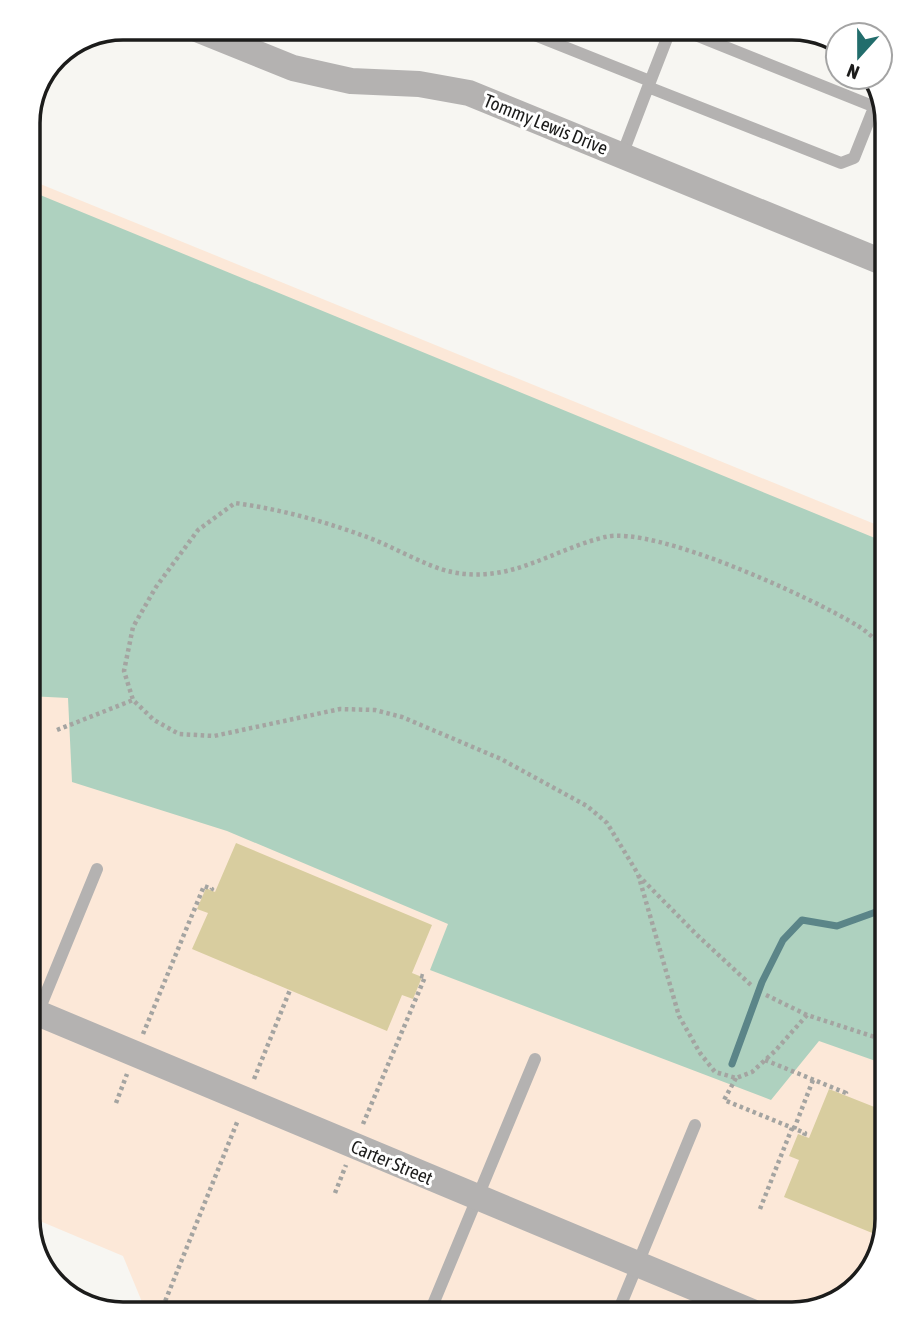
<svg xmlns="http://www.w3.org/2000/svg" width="915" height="1342" viewBox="0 0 915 1342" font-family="'Asap Condensed',sans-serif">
<rect width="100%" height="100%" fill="#f7f6f2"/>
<path fill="#fce8d8" d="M28 179 887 529V1219L874 1266 839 1301 792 1314H147L123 1256 28 1216Z"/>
<path fill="#aed1bf" d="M28 190 887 543V1065L819 1041 771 1100 430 970 448 924 227 831 72 782 68 698 28 696Z"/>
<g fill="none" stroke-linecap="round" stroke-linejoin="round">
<path stroke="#5b8588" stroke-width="7" d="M732 1064 762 982 783 940 802 920 837 926 887 908"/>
</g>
<path fill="#d8cd9f" d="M236 843 432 925 412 973 422 977 413 999 402 995 387 1031 192 949 208 913 197 909 206 888 215 892Z
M829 1089 887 1112V1219L882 1237 784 1197 799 1160 789 1156 798 1134 809 1138Z"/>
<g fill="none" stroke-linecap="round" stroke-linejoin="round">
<path stroke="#a4a4a1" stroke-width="4.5" stroke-dasharray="3.5 3.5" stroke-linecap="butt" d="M57 730 133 700
M638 875 696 934 752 986
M766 995 807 1015
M143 1034 204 886 212 889 211 890
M887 1041 807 1015 775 1051 752 1072 736 1078 715 1072 700 1053 679 1016 638 874 607 823 587 806 501 759 402 717 375 710 340 709 214 736 179 734 154 720 133 700 124 671 133 627 156 587 198 530 235 503C279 509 323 521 364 536 391 545 426 567 452 572 511 584 551 550 605 537 654 525 813 598 858 626 868 632 877 642 887 649
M765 1060 846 1093 845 1095
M736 1078 724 1100 805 1133 804 1136
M254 1079 290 990
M116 1103 127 1074
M363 1124 425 977 417 975
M794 1129 813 1080
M335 1193 346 1165
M760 1209 792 1128
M160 1314 238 1120"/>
<path stroke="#b4b2b1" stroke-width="12" d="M517 28 650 81
M678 28 875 107
M648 87 671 28
M622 155 648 87 841 163 854 158 879 95
M28 1037 97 869
M429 1314 535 1059
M617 1314 695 1125"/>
<path stroke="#b4b2b1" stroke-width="26" d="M194 28 293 68 351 81 419 84 469 93 887 264
M28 1009 757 1314"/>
</g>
<g text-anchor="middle" stroke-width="6" stroke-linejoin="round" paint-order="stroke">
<g font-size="19" fill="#1c1c1b" stroke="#fff">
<text transform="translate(546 124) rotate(22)" y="7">Tommy Lewis Drive</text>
<text transform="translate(392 1162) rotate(23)" y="7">Carter Street</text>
</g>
</g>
<path d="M0 0H915V1342H0ZM123 40H792A83 83 0 0 1 875 123V1219A83 83 0 0 1 792 1302H123A83 83 0 0 1 40 1219V123A83 83 0 0 1 123 40Z" fill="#fff" fill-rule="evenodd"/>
<path fill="none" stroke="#1c1c1b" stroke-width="3.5" d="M123 40H792A83 83 0 0 1 875 123V1219A83 83 0 0 1 792 1302H123A83 83 0 0 1 40 1219V123A83 83 0 0 1 123 40Z"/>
<g transform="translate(859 56) rotate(201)"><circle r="33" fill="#ffffff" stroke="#a4a4a4" stroke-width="2"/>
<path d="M0-5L12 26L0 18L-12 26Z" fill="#226d6c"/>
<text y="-10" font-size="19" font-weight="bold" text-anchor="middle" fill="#1c1c1b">N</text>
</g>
</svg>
